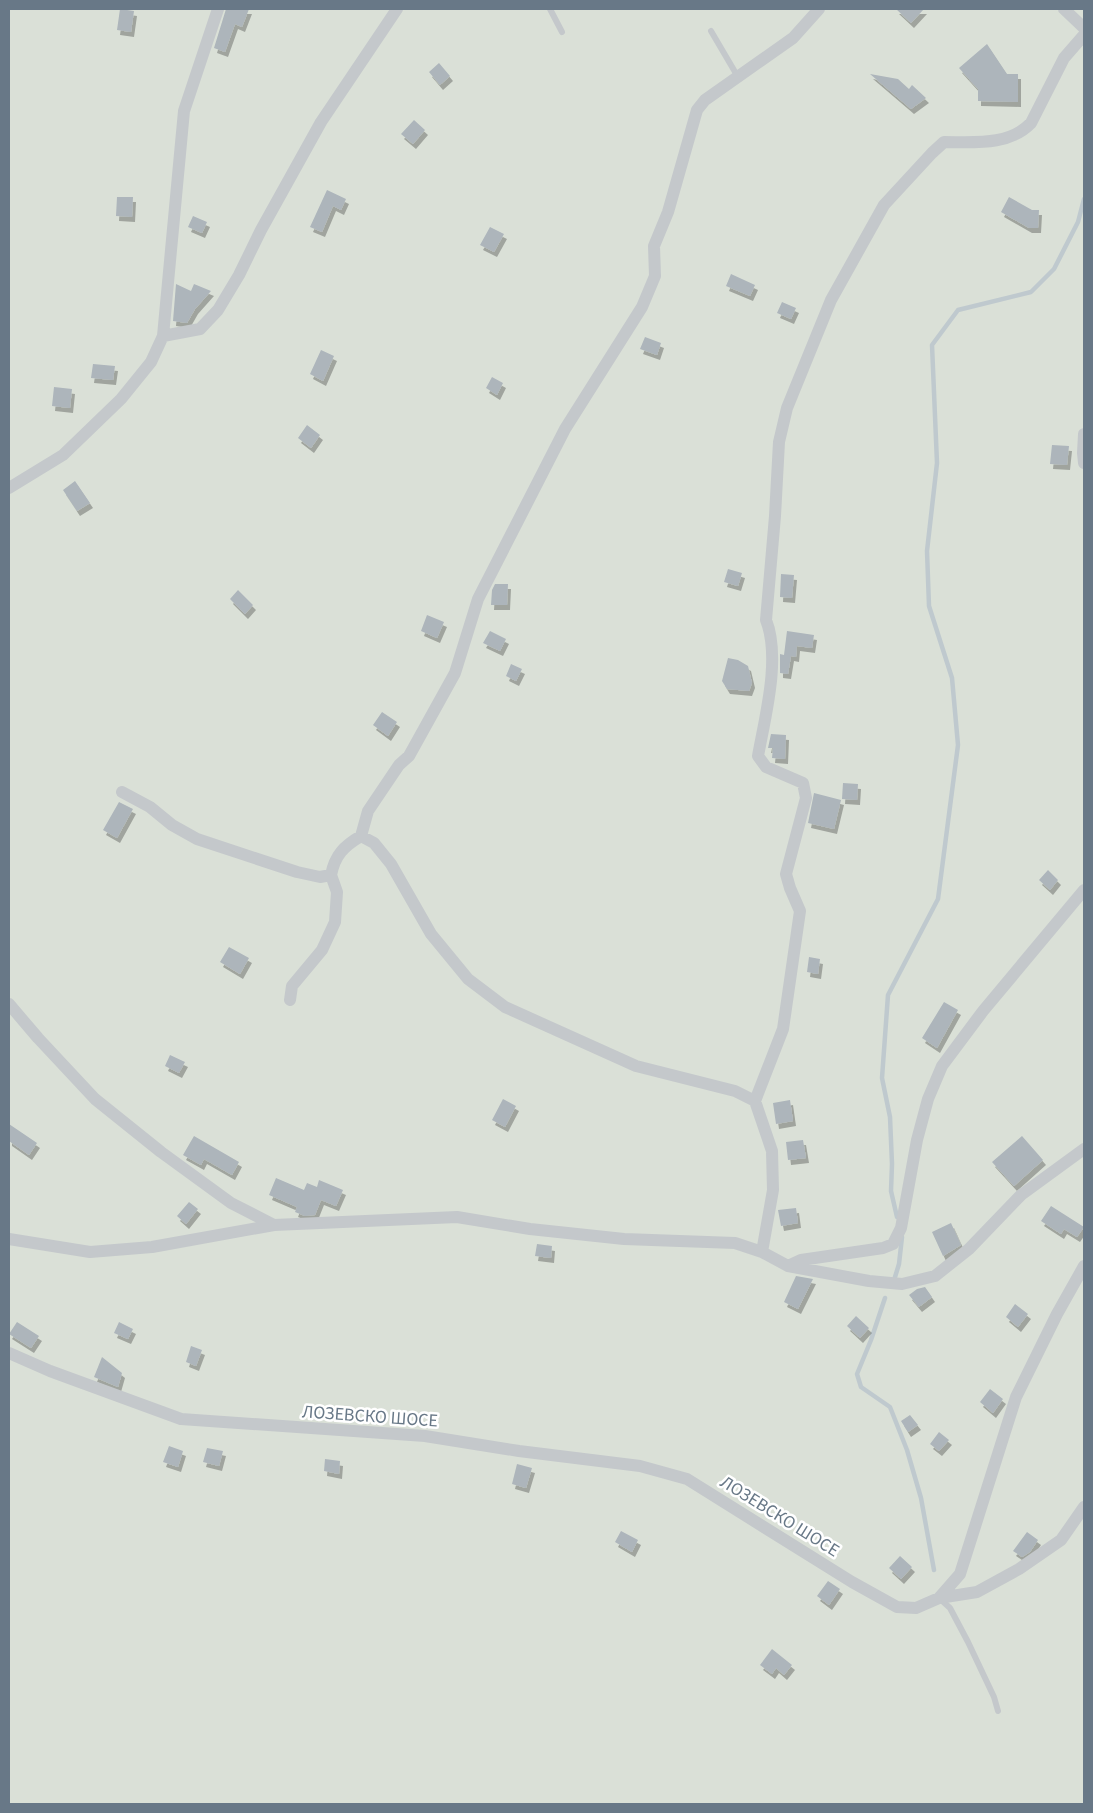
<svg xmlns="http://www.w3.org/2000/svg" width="1093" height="1813" viewBox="0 0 1093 1813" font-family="'Source Sans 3',sans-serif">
<defs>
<filter id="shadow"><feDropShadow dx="3" dy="5" stdDeviation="0" flood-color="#0004"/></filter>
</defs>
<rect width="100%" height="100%" fill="#f9f9f6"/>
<path fill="#dae0d7" d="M9 9H1084V1804H9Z"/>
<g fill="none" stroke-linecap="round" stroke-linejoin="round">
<path stroke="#bfc9ce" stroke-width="4.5" d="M897 1217 891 1191 892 1164 890 1117 882 1078 888 995 938 899 958 745 952 678 929 606 927 551 937 463 932 345 958 310 1031 292 1054 269 1078 222 1084 199
M895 1277 899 1264 902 1237
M885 1298 871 1340 857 1374 861 1387 890 1407 907 1450 921 1498 934 1570"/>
</g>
<path fill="#adb5bb" filter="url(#shadow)" d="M120 9 134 11 131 32 117 30Z
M226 9H249L242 27 235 24 225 52 214 48Z
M896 9H924L911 23Z
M987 44 1007 74H1018V102L978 101V89L959 68Z
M439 63 450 76 440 85 429 72Z
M870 74 898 79 909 89 912 85 926 98 911 109Z
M414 120 425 130 413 144 401 134Z
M327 190 346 199 341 210 333 206 322 232 310 227Z
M117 197H133L132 217 116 216Z
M1009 197 1032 210H1039L1038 228H1029L1001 212Z
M193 216 207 222 202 233 188 227Z
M490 227 504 234 494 252 480 245Z
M731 274 755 285 750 296 726 286Z
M176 284 191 291 194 284 211 291 195 309 187 323 173 321Z
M782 302 796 308 791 319 777 313Z
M645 337 661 343 657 355 640 349Z
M321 350 334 356 323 381 310 374Z
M93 364 115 366 113 380 91 378Z
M492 377 503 383 497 395 486 388Z
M54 387 72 389 70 408 52 406Z
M307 425 320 435 311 448 298 438Z
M1052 445 1069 446 1067 465 1050 464Z
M75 481 90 503 77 511 63 490Z
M728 569 742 573 738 586 724 582Z
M781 574 794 575 792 598 780 597Z
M495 584H508L507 605H491L492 590Z
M238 590 253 605 245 614 230 599Z
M427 615 444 622 437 638 421 631Z
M490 631 506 639 500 651 483 643Z
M787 631 814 635 812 648 797 646 796 657 791 656 788 674 780 673V654L784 655Z
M728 658 738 660 748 666 752 683 749 691 727 689 722 681Z
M511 664 522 669 516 681 506 676Z
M382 712 397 722 388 736 373 725Z
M771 734 786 735 785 759 772 758 773 748H768Z
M843 783 858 784 857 800 842 799Z
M814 793 841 800 834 829 808 823Z
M119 802 133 809 117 838 103 830Z
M1048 870 1058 880 1050 890 1039 880Z
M229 947 249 958 240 974 220 962Z
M809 957 820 959 818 974 807 972Z
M944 1002 958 1010 937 1048 922 1038Z
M170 1055 185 1062 179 1073 165 1066Z
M503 1099 516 1106 505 1127 492 1120Z
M790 1100 793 1121 776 1124 773 1103Z
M9 1124 37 1143 29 1155 9 1141Z
M194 1136 239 1162 232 1175 204 1159 201 1165 183 1155Z
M1022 1136 1043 1160 1014 1186 992 1162Z
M803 1140 806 1158 788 1160 786 1142Z
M276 1178 304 1190 307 1183 317 1187 319 1180 343 1190 336 1206 321 1200 315 1215 305 1216 295 1212 297 1207 269 1195Z
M189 1202 198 1209 186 1224 177 1216Z
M1051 1206 1084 1227 1077 1237 1064 1229 1061 1234 1041 1221Z
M796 1208 798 1223 781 1226 778 1210Z
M951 1223 961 1245 943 1256 932 1232Z
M537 1244 552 1246 551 1258 535 1256Z
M796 1276 813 1279 798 1309 784 1302Z
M925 1287 932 1297 919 1307 909 1295 917 1289Z
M1015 1304 1028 1314 1018 1327 1006 1317Z
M856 1316 869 1328 860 1338 847 1326Z
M17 1322 39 1336 31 1348 9 1334Z
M119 1322 133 1329 128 1339 114 1333Z
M191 1346 202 1350 196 1366 186 1362Z
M102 1357 122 1373 118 1387 94 1377Z
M990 1389 1003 1399 993 1413 980 1402Z
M910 1415 918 1425 908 1432 901 1421Z
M939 1432 949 1440 939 1451 930 1444Z
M169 1446 183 1451 178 1467 163 1462Z
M207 1448 223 1451 219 1466 203 1462Z
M325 1459 340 1461 339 1474 324 1471Z
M517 1464 532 1468 526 1488 512 1484Z
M621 1531 638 1540 632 1552 615 1542Z
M1027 1532 1038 1540 1030 1552 1022 1557 1013 1551Z
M900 1556 912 1567 901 1579 889 1568Z
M828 1581 840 1589 829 1605 817 1596Z
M772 1649 792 1665 784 1675 776 1668 772 1674 760 1665Z"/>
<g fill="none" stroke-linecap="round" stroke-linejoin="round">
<path stroke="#c4c8cb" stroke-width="6" d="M550 9 562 32
M711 31 738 77
M939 1598 950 1608 968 1642 994 1697 998 1711"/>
<path stroke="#c4c8cb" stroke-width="12" d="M1064 9 1084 28
M163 336 200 329 218 310 239 275 261 230 321 122 397 9
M1084 434 1083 453 1084 463
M9 488 63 455 121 399 151 362 163 336 184 111 218 9
M122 792 150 807 172 825 197 839 297 872 320 877 331 875C335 855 344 846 361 836L374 843 391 864 431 934 468 979 505 1007 636 1066 735 1091 755 1101
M361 836 368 811 399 765 409 756 455 673 478 599 565 429 642 307 655 276 654 246 668 212 697 110 705 100 793 38 819 9
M290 1000 292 986 322 950 335 922 337 892 331 875
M9 1004 38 1038 95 1099 161 1152 231 1203 274 1225
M9 1239 90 1252 152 1247 274 1225 457 1217 530 1229 624 1239 735 1243 762 1252 788 1266 869 1281 902 1284 935 1276 969 1249 1021 1195 1084 1149
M762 1252 773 1190 772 1151 755 1101 783 1029 800 911 790 888 786 874 806 798 803 783 766 767 758 756C765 717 781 658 766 620L775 516 779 442 787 408 831 300 884 205 932 153 944 142C974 142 1009 146 1031 123L1064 58 1084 35
M788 1266 801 1260 883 1248 893 1244 901 1228 917 1140 928 1099 942 1066 983 1011 1084 890
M9 1353 50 1371 181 1419 425 1436 519 1451 640 1466 687 1479 852 1582 897 1607 916 1608 939 1598 960 1574 1016 1397 1057 1314 1084 1266
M939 1598 977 1592 1019 1569 1061 1540 1084 1507"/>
</g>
<g text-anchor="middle" stroke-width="5" stroke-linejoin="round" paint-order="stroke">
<g font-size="18" fill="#687887" stroke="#fff">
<text transform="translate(370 1416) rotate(4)" y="6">ЛОЗЕВСКО ШОСЕ</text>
<text transform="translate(780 1516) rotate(32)" y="6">ЛОЗЕВСКО ШОСЕ</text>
</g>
</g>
<rect width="1093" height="1813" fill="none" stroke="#687887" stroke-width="20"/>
</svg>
